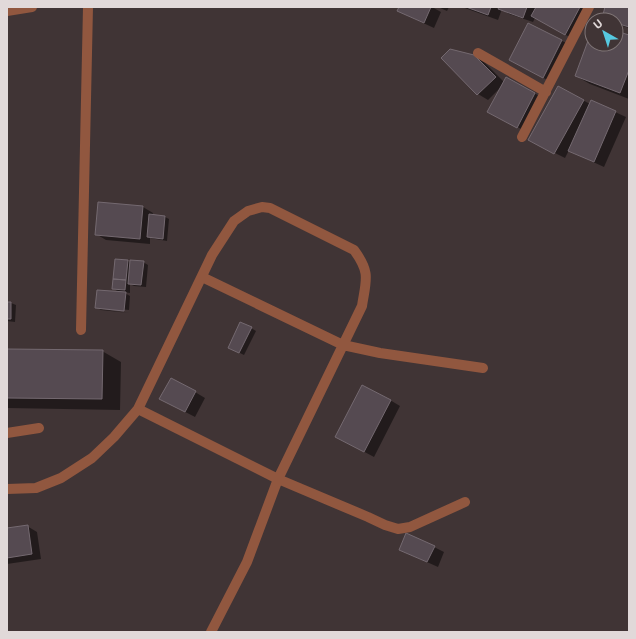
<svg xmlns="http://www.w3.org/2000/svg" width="636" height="639" viewBox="0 0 636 639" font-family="'Public Sans',sans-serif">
<rect width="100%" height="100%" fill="#403435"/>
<path fill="#0007" d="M400 7H432L441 12 434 28 408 16Z
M438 7H449L447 11Z
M462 7H593L575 40 535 18 533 22 509 14 502 9 498 20Z
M606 7H629V28L616 24V20H607L603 18Z
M529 24 572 46 553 83 510 60Z
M616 32 629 37V99L590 84 576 76 592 33V44H616Z
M473 56 484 62 504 82 506 78 545 99 527 132 498 117 501 87 488 100 478 94 442 58Z
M559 87 590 104 591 101 626 117 604 167 580 156 569 150 565 158 539 145Z
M143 207 153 213 152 216 165 217 169 219 167 241 150 238V244L106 240 96 234Z
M128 261 131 263 143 262 148 265 146 287 134 286 130 284V293L123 292 130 296 129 310 100 307V309L129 313 101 310 96 307 120 293 114 289Z
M7 303H11L16 305 15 322 7 321Z
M251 328 256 331 244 355 234 350Z
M7 350 102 351 121 362 120 410 7 408Z
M195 392 205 398 195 417 170 404Z
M390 400 400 406 374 457 346 442Z
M27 526 37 532 41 559 7 564V529Z
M434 547 444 552 438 567 400 550Z"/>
<path fill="#554a51" stroke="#746970" d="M399 7H431L424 23 397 11Z
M466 7H491L488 15Z
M499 7H527L523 18 498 9Z
M536 7H580L565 35 531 16Z
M605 7H629V27L616 23V20H608L602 18Z
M528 23 562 40 543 78 509 60Z
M592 30V44H616V31L629 35V70L620 93 575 76Z
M450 49 474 55 496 77 477 95 441 58Z
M506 77 535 93 517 128 487 112Z
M558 86 584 100 554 154 528 140Z
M591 100 616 111 594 162 568 151Z
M98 202 143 206 140 239 95 235Z
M149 214 165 216 163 239 147 237Z
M115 259 128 260 126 280 113 279Z
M130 260 144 261 141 285 128 284Z
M113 279 126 280 125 290 112 289Z
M97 290 126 292 124 311 95 308Z
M7 302H11V319H7Z
M240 322 252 327 239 353 228 348Z
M7 349 103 350 102 399 7 398Z
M171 378 196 391 185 412 159 399Z
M362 385 391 400 364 452 335 437Z
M28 525 32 554 7 558V528Z
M406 533 435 546 427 562 399 550Z"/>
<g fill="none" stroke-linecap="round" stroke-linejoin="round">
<path stroke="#91573f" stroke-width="10" d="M202 277 343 345 380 353 483 368
M81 330 88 7
M138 409 278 479 368 517 385 525 398 529 410 527 465 502
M7 433 39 428
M7 489 36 488 61 478 92 458 114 437 138 409 212 255 234 221 248 211 262 207 270 208 354 250C371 273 366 280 362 306L278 479 247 562 211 632"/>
<path stroke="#91573f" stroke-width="10" d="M7 11 32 7
M478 53 546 92
M522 137 589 7"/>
</g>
<rect width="636" height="639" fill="none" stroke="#e1d9d9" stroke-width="16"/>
<g transform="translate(604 32) rotate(321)"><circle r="19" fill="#403435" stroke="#807677"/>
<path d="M0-3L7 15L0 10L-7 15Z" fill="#56c9e0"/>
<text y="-6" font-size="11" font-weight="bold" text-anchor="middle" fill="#e1d9d9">U</text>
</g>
</svg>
